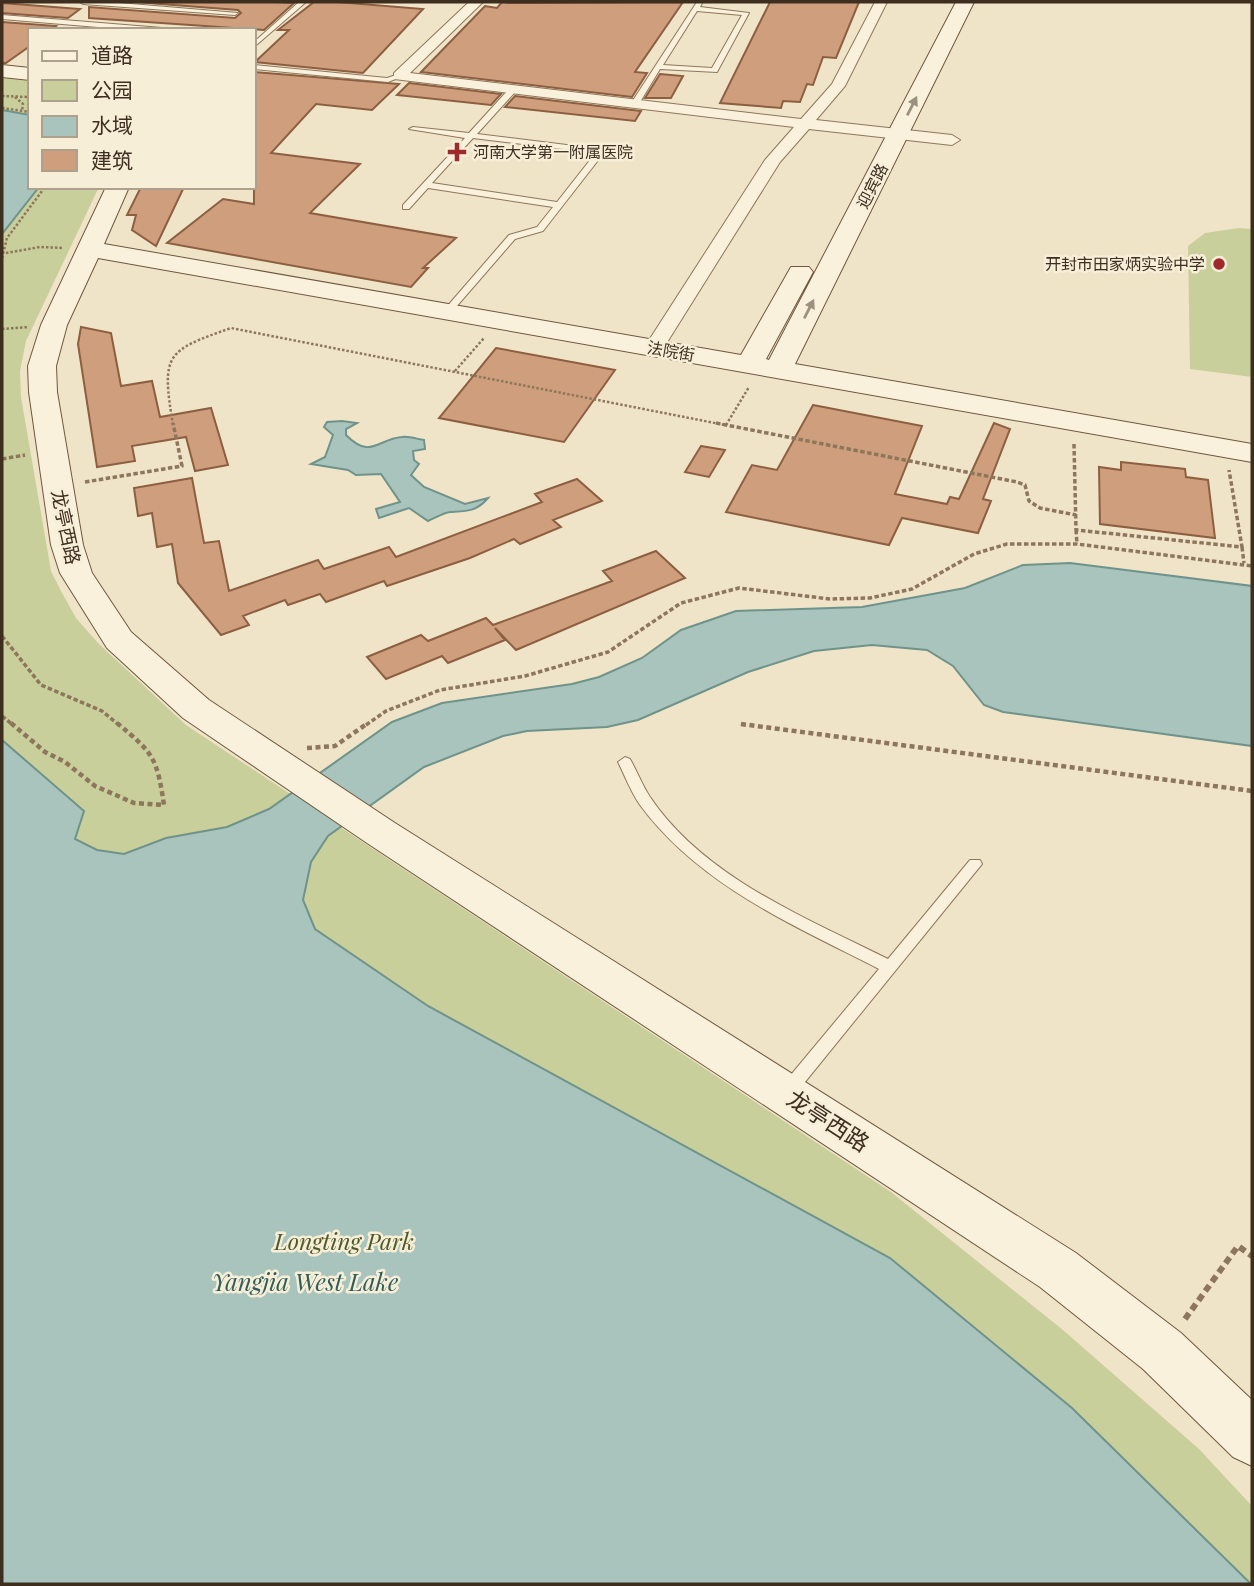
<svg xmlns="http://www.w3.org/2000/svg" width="1254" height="1586" viewBox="0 0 1254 1586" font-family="'Playfair Display','Noto Sans SC',serif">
<rect width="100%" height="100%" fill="#f0e4c8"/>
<path fill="#c9cf9b" d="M2 78 30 81V187H99L26 341 20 371 21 397 51 571 61 591 76 618 98 643 186 725 891 1192 1063 1330 1199 1449 1252 1506V1584H2Z
M1239 228 1252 229V377L1190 369 1188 246 1205 233Z"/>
<path fill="#a9c4bc" stroke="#6f938a" stroke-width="2" d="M2 110 30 115V187H39L2 234Z
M342 421 357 423 346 429V435C371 460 377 439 402 437 409 436 417 439 424 440L425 449 413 451 414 460 419 464 411 475 424 487 465 504 488 498C476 512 467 511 450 512 443 513 435 518 428 521L409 508 379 518 376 509 400 502 381 474 356 475 348 470 311 464 325 457 333 435 324 427 327 422Z
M1070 563 1252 586V746L1003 712 984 705 953 666 927 650 872 645 814 651 748 672 638 720 607 727 527 731 503 736 424 767 328 836 311 862 303 900 315 929 428 1006 890 1258 1072 1408 1251 1584H2V740L84 811 75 839 97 850 124 854 166 838 227 827 269 809 392 722 442 703 572 684 599 677 642 658 681 630 736 611 862 607 965 588 1023 565Z"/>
<path fill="#cf9f7d" stroke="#8d5f41" stroke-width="2" d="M135 2H276L294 3 264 30 89 18V7L235 18 241 13 238 10Z
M314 2H337L423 9 363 73 255 62 289 30H278Z
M502 2 509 3 683 2 635 72 647 73 632 97 421 72 485 6 497 8Z
M770 2H859L836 58 823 57 813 85 807 84 800 102 783 101 781 108 720 103Z
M2 3 80 9 68 18 2 13Z
M2 22 56 26 51 30H30V46L6 63H2Z
M254 72 399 84 372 110 316 104 271 153 360 164 310 213 456 238 423 268H428L411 287 167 243 223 199 254 204Z
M660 74 683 76 671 98H645Z
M409 83 501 94 491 105 397 95Z
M515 96 641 111 635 121 505 107Z
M141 187H184L156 246 132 230 136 215H127Z
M81 327 111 333 121 386 152 381 160 417 211 408 228 465 195 471 186 437 132 446 135 461 97 467 78 344Z
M496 348 615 370 564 442 439 418Z
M813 405 922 426 895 494 947 504 950 497 959 499 994 423 1010 429 983 499 991 501 978 533 902 518 889 545 726 512 752 465 777 470Z
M701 446 725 450 709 477 685 472Z
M1121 462 1185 469 1186 477 1208 480 1215 538 1100 524 1099 467 1121 470Z
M192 478 204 543 219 541 229 591 318 560 324 569 389 547 396 557 542 502 535 494 577 479 602 501 553 520 561 527 520 544 514 539 470 558 387 586 384 581 326 602 320 594 288 605 285 600 243 616 249 625 221 635 178 583 172 544 157 547 152 513 138 516 134 488Z
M656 551 685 578 516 650 495 628 505 640 448 663 442 656 386 679 367 657 421 635 428 641 486 618 493 625 612 581 603 571Z"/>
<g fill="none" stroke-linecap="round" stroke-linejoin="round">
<g stroke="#8d765c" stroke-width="2">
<path id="lane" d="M80 2H107L238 13 235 15 83 4Z
M299 2H306L254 47V42Z
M697 2 702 3 700 7 749 13 717 72 660 69 637 107H631L630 105ZM697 11 742 15 712 68 663 65Z
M2 15 162 28 165 30H134L2 19Z
M254 65 387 78 399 74 403 76 388 82 254 69Z
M509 89 516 91 477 134 591 148 603 154 543 231 515 239 450 314H444V310L509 235 537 227 553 207 428 188 409 209H403V205L465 138 409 129 413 127 469 133ZM473 138 589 152 594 155 557 202 432 183Z
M625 757 630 759C637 771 642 785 650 797 704 877 804 917 888 959L970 860H980L982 864 792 1098 786 1100 780 1098 778 1093 780 1088 879 969C793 925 699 885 640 805 631 792 625 776 618 762Z"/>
</g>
<g stroke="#8d765c" stroke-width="2">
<path id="street" d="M469 2H483L410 73 801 119 832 84 875 2H887L845 86 816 120 952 135 960 140 952 145 809 129 780 162 661 352H647L644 348 765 160 794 127 394 79V73Z"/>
</g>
<g stroke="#6f573f" stroke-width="2">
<path id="secondary" d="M956 2H974L795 364 1252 444V462L98 258 67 325 56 366 57 392 83 545 92 573 131 632 209 700 395 823 1076 1253 1181 1333 1252 1400V1466L1233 1457 1143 1369 1040 1287 367 843 183 718 107 648 60 573 51 545 29 392 28 366 41 325 106 187H129L104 244 741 355 791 267H809L813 272 766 359 769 360Z
M2 65 30 68V80L2 77Z"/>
</g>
<path stroke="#8d765c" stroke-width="2.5" stroke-dasharray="2.5 2" stroke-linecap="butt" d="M2 96 30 97
M15 97 23 104 22 111
M2 108 30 112
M44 188 54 187
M6 253 40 247 64 248
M2 258 7 238 45 187
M2 329 29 327
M455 371 484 338
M173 425C161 353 166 351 231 328L725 425
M726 425 749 387"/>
<path stroke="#8d765c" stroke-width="3.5" stroke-dasharray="4.5 2.5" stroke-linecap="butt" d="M716 423 1017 482 1025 485 1029 501 1040 508 1076 515
M1074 444 1076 530 1242 547 1229 470
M2 459 25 455
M85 482 182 466 173 423
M1076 530 1077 544
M1242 547 1244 563
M2 636 41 685 102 711 119 725
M2 716 13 725
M741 724 748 725
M366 725 386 711 440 690 525 676 608 652 681 603 739 588 830 599 870 598 912 589 974 554 1007 544H1077L1252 566"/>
<path stroke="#8d765c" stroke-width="4.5" stroke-dasharray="5 3.5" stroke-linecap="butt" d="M11 723 45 752 65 762 95 786 134 803 164 805C157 757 153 753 117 723
M741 724 1252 791
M307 748 335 746 368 723"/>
<path stroke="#8d765c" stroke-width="6" stroke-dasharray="7 4.5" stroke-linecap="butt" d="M1185 1319 1238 1246 1252 1256"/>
<use href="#lane" fill="#faf1dc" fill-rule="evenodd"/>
<use href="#street" fill="#faf1dc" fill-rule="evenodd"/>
<use href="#secondary" fill="#faf1dc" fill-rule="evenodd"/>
</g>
<defs><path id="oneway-solid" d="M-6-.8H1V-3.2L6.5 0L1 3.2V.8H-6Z" transform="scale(1.75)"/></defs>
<g fill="#9c907e">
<use href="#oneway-solid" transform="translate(912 106) rotate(-63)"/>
<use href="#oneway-solid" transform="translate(809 309) rotate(-63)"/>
</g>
<g fill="#9e2a2b" stroke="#f7eed8" stroke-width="2.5">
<path d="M453.5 141.5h7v7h7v7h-7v7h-7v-7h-7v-7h7z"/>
<circle cx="1219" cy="264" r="7"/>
</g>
<g text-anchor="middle" stroke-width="5" stroke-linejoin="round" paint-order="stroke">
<g font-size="16" fill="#3d2e20" stroke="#f7eed8" text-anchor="start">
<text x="473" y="158">河南大学第一附属医院</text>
<text x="1205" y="270" text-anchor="end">开封市田家炳实验中学</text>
</g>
<g font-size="16" fill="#3d2e20" stroke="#f7eed8">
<text transform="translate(872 186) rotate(-63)" y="6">迎宾路</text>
<text transform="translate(671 351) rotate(10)" y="6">法院街</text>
</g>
<g font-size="19" fill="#3d2e20" stroke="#f7eed8">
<text transform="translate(66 527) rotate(78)" y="7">龙亭西路</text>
</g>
<g font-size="23" fill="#3d2e20" stroke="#f7eed8">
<text transform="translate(828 1121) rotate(33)" y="8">龙亭西路</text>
</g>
<g font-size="23" font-style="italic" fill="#4d5a26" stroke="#f7eed8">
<text x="344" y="1250">Longting Park</text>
</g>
<g font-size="24" font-style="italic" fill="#2f5d5a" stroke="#f7eed8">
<text x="305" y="1291">Yangjia West Lake</text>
</g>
</g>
<rect width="1254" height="1586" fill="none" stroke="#3d2e20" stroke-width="7"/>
<rect x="28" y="28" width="228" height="161" fill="#f7eed8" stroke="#ada18e" stroke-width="2"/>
<rect x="42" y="51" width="35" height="10" fill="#faf1dc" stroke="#ada18e" stroke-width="2"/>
<text x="91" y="63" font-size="21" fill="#3d2e20">道路</text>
<rect x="42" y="80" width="35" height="21" fill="#c9cf9b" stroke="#ada18e" stroke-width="2"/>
<text x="91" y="98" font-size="21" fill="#3d2e20">公园</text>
<rect x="42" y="116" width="35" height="21" fill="#a9c4bc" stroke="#ada18e" stroke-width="2"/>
<text x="91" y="133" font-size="21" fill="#3d2e20">水域</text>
<rect x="42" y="150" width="35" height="21" fill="#cf9f7d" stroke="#ada18e" stroke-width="2"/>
<text x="91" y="168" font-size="21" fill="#3d2e20">建筑</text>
</svg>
